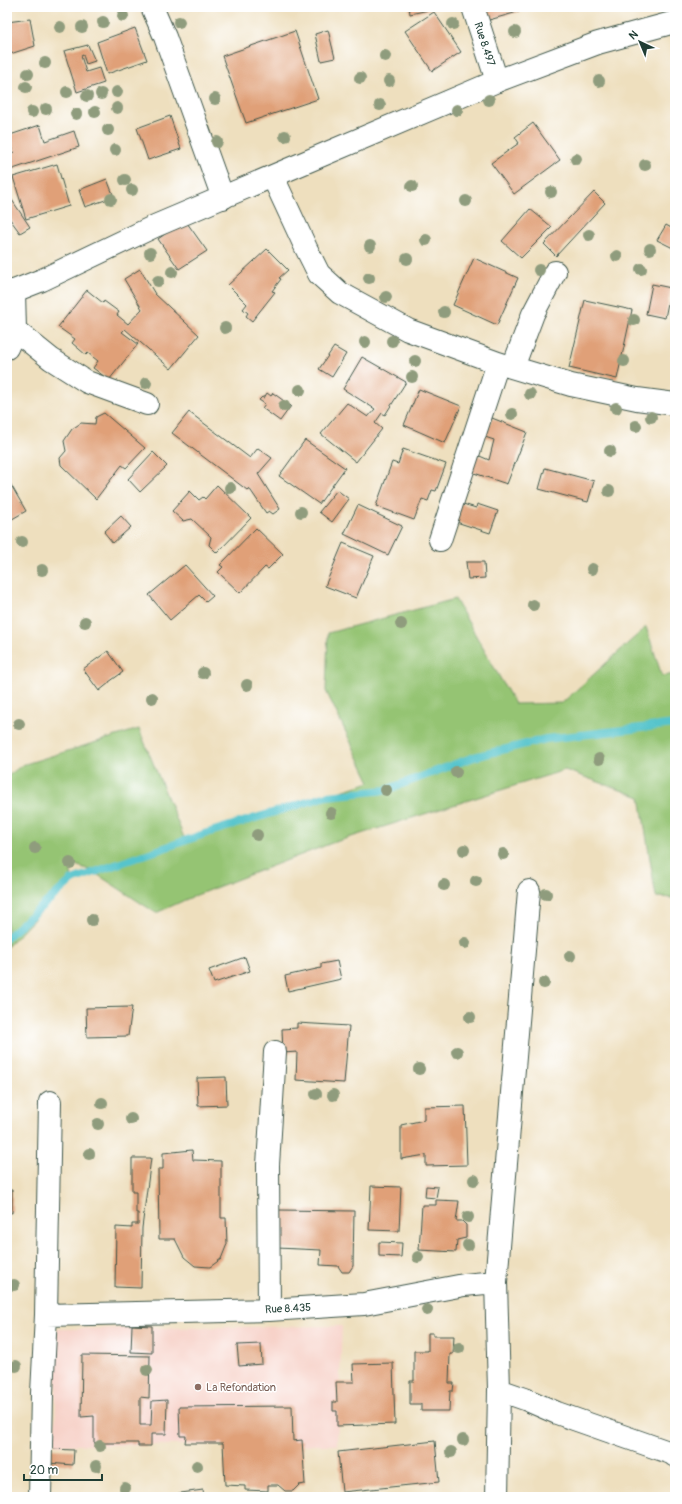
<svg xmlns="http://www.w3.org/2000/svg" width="682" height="1504" viewBox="0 0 682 1504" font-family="Pangolin,sans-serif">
<rect width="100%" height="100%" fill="#fff"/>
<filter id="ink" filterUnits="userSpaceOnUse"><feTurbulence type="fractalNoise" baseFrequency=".025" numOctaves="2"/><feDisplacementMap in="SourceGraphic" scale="8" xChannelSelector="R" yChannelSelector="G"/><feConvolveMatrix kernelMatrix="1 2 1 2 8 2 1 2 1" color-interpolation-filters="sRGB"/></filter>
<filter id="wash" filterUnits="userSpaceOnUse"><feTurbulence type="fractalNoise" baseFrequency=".012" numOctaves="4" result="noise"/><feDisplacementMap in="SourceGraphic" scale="16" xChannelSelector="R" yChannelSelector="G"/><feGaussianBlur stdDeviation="0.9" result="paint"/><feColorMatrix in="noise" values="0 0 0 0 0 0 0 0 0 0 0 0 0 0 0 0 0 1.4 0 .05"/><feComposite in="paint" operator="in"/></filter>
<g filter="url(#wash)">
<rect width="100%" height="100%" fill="#eedfbe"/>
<path fill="#f7d1c8" d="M342 1326 337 1445H55L57 1329Z"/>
<path fill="#95c473" stroke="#5a8054" d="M455 599 515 704 562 703 646 627 662 676 675 674V898L656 897 640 797 565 770 332 843 194 896 156 913 92 871 70 863 72 880 7 947V777L22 765 139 729 185 840 370 782 326 691 328 633Z"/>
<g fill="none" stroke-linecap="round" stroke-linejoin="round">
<path stroke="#56c4cc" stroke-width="8" d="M7 937 72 880 207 833 327 796 386 790 474 757 546 739 675 724"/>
</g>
<g id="blocks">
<path fill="#e0a078" d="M409 7H438V8L410 14Z
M478 7H524L525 10 482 22Z
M434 12 461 52 432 71 405 31Z
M30 19 35 46 7 55V22Z
M135 28 147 60 107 74 97 42Z
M328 30 335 58 321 61 315 34Z
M295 31 318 99 246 123 222 56Z
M88 45 95 61 86 64 83 55 81 56 86 72 99 68 104 83 77 92 64 51Z
M170 116 181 149 148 160 137 128Z
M533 123 560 160 514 194 491 163 519 143 515 137Z
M40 125 45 141 74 131 79 147 7 171V155L14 152 12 147 7 149V136Z
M57 164 69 206 26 219 13 177Z
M107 179 114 197 85 207 79 190Z
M594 192 605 203 556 256 544 244Z
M12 200 30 227 20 233 7 215V204Z
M530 209 552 227 521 258 502 241Z
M185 220 207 251 179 269 158 239Z
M666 225 675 230V249L657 240Z
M267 249 288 270 279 278 281 279 272 291 275 292 252 321 246 316 248 313 243 309 247 304 228 285Z
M474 258 518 278 497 325 453 305Z
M140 269 155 294 199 335 171 369 125 329 122 332 138 344 109 380 93 368 98 361 88 353 86 355 72 343 75 339 58 327 87 290 103 303 104 301 119 312 117 315 128 324 142 309 124 279Z
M652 284 671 288 665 318 646 314Z
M585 300 632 310 617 379 569 368Z
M334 347 346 354 332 377 319 369Z
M362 357 406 382 385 415 382 413 375 423 382 429 356 462 321 434 347 403 368 417 375 409 343 389Z
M419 389 461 406 445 443 404 425Z
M267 393 271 396 273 393 291 406 280 421 262 408 265 404 259 400 262 397 264 398Z
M189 412 250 458 258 448 272 458 258 474 280 509 273 514 269 511 266 513 249 488 247 490 172 433Z
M104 413 145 448 126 468 122 465 96 499 61 465 60 458 66 451 64 441 72 429 81 423 95 424 96 417Z
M492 418 527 432 507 484 471 472 461 448 489 460 494 440 485 437Z
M305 440 345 468 319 504 279 476Z
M403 449 446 464 436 491 432 490 428 501 422 499 414 520 376 506 392 462 398 464Z
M153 452 167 466 140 492 128 479Z
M545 468 594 481 588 502 539 489Z
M7 478 26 511 7 522Z
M217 485 251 518 217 553 209 545 211 537 192 519 183 521 172 511 190 491 199 500 203 497 205 499Z
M337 490 349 499 332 522 319 512Z
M447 499 476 508 477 504 498 511 490 533 441 517Z
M358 505 402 526 388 555 344 534Z
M121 516 131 527 113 543 104 532Z
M256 528 283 554 268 569 265 567 240 593 218 572 223 567 220 565Z
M343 543 374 556 356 598 325 586Z
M466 562H484L485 578 468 579Z
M185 565 213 596 206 602 199 595 170 620 149 595Z
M108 651 123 672 109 682V683L99 691 83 669Z
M245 957 250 971 214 983 209 970Z
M337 961 341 979 288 991 285 976 321 968V964Z
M132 1007 128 1036 87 1037 86 1008Z
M297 1023 349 1026 344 1083 296 1080 297 1052 283 1053 282 1029 297 1028Z
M226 1077 227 1105 198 1106 197 1078Z
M465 1106 467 1165 426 1166V1155L401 1159V1125L424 1120V1107Z
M192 1150 193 1160 221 1161V1218H226L227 1244 221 1259 210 1267 195 1266 184 1257 175 1239H159L158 1169H163V1153Z
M132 1158H151L142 1228 141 1288 115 1287 116 1227 132 1228V1224H138V1213H136V1192H132Z
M371 1186 401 1187 399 1231 369 1230Z
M426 1186 438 1187 436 1198 425 1197Z
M7 1190H12V1213L7 1212Z
M436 1200 459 1201 456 1221H462L466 1225V1238L457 1240 456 1252 419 1250 422 1205H436Z
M279 1210 354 1211 353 1266 349 1272H342L338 1266 320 1265 321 1250 277 1248Z
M379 1242 402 1243 401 1257 379 1256Z
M132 1325 152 1326V1353L131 1352Z
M428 1333H433V1336H454L453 1354H450L449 1383H454L453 1391H450L449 1411H421V1404H410V1381H414V1351H428Z
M261 1344 262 1364 239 1366 237 1345Z
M82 1355 150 1356 149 1398 140 1397V1425H151L152 1401 167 1400 166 1434H151V1446H138V1443H94V1416L81 1417Z
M393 1363 395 1424 337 1426V1411H333V1402H337L336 1382H354L353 1364Z
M292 1406 293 1441 302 1440 305 1484 299 1485 293 1491H285L278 1485H268V1491L245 1490V1486L225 1485 223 1443H185L186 1436H180L179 1407Z
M435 1441 439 1482 342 1492 338 1452Z
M50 1449 74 1450 73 1465 48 1463Z
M203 1490 204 1497H159V1496Z"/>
</g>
</g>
<g filter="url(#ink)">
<use href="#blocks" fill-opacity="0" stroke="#3e5549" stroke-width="1"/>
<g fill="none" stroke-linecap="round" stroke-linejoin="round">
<g stroke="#3e5549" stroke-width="24">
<path id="minor" d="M152 7 165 37 223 198
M473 7 497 81
M273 177 306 248 319 274 340 293 408 330 498 363 571 385 637 399 675 404
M15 330 51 359 87 382 147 404
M7 348 15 330 14 291
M513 367 533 314 555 272
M440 540 498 363
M496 1282 529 891
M269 1310 268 1165 275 1052
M46 1315 50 1102
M499 1390 525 1399 557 1413 671 1453 675 1456
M40 1497 42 1393 46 1315 269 1310 364 1304 464 1285 496 1282 499 1390 497 1497"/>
</g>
<g stroke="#3e5549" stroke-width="24">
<path id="tertiary" d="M7 291H14L42 280 155 226 497 81 598 43 675 22"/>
</g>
<use href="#minor" stroke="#fff" stroke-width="22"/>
<use href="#tertiary" stroke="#fff" stroke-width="22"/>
</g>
<g fill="#8f9c7d">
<circle cx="123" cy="16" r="6"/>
<circle cx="103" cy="22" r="6"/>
<circle cx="179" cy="22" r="6"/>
<circle cx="453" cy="24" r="6"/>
<circle cx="60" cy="27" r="6"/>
<circle cx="82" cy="27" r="6"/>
<circle cx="515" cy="32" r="6"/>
<circle cx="385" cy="56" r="6"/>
<circle cx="45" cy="63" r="6"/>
<circle cx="28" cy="74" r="6"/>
<circle cx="360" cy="78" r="6"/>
<circle cx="389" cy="81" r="6"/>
<circle cx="599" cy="81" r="6"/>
<circle cx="26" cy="87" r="6"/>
<circle cx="67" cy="92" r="6"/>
<circle cx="117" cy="92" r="6"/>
<circle cx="101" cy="94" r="6"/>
<circle cx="87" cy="96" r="6"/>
<circle cx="215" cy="99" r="6"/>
<circle cx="489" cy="100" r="6"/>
<circle cx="380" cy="105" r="6"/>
<circle cx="117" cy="108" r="6"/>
<circle cx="46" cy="109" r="6"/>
<circle cx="457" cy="110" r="6"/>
<circle cx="32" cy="112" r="6"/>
<circle cx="95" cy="112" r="6"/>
<circle cx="76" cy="114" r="6"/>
<circle cx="108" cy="130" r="6"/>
<circle cx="285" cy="136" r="6"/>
<circle cx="217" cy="142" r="6"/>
<circle cx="115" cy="150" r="6"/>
<circle cx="576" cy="159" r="6"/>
<circle cx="645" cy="165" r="6"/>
<circle cx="125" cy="180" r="6"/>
<circle cx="412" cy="186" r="6"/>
<circle cx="132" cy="190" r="6"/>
<circle cx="551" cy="192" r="6"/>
<circle cx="111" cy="199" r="6"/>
<circle cx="466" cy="201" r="6"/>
<circle cx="589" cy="235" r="6"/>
<circle cx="426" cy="240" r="6"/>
<circle cx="370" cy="246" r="6"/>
<circle cx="650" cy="249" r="6"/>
<circle cx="150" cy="253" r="6"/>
<circle cx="617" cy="256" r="6"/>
<circle cx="407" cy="259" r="6"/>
<circle cx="641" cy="269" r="6"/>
<circle cx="539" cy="270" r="6"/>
<circle cx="172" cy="272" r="6"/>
<circle cx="369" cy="278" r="6"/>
<circle cx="158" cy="281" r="6"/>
<circle cx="386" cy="297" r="6"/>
<circle cx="444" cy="312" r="6"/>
<circle cx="634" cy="320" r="6"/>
<circle cx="225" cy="328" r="6"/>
<circle cx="392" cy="341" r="6"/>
<circle cx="365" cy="342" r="6"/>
<circle cx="415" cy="361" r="6"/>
<circle cx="624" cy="361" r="6"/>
<circle cx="412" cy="377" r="6"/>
<circle cx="146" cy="383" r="6"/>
<circle cx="300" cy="390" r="6"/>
<circle cx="530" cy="394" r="6"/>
<circle cx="284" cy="406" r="6"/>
<circle cx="616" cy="408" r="6"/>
<circle cx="512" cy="414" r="6"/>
<circle cx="651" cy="417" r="6"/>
<circle cx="636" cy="426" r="6"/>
<circle cx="610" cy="451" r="6"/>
<circle cx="230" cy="488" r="6"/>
<circle cx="609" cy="491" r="6"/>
<circle cx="301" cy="512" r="6"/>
<circle cx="22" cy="542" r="6"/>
<circle cx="592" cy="569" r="6"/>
<circle cx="42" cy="570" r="6"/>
<circle cx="533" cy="605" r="6"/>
<circle cx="85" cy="622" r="6"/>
<circle cx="401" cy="624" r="6"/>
<circle cx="203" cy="673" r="6"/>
<circle cx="247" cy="685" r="6"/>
<circle cx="152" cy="698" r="6"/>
<circle cx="19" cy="724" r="6"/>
<circle cx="599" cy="759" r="6"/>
<circle cx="456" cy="772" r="6"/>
<circle cx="386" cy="790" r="6"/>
<circle cx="331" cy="813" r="6"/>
<circle cx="257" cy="835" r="6"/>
<circle cx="35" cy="848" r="6"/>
<circle cx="464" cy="850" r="6"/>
<circle cx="503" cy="854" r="6"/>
<circle cx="70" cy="863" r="6"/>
<circle cx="476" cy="881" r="6"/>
<circle cx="444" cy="885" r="6"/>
<circle cx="546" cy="894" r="6"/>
<circle cx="92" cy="920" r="6"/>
<circle cx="465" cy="943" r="6"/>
<circle cx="570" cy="956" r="6"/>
<circle cx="544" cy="983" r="6"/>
<circle cx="470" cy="1017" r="6"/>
<circle cx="457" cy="1052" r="6"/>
<circle cx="419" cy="1069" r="6"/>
<circle cx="316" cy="1094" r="6"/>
<circle cx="333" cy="1095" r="6"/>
<circle cx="102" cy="1103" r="6"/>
<circle cx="131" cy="1119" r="6"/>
<circle cx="98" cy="1124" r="6"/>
<circle cx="89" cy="1154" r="6"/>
<circle cx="474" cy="1180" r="6"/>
<circle cx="468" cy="1217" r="6"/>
<circle cx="468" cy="1245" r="6"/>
<circle cx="418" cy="1257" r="6"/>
<circle cx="14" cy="1285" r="6"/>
<circle cx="427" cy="1310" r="6"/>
<circle cx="459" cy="1348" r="6"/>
<circle cx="16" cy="1366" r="6"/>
<circle cx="147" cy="1370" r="6"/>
<circle cx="463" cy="1440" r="6"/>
<circle cx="100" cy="1446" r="6"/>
<circle cx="451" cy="1452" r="6"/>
<circle cx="96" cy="1466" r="6"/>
<circle cx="197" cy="1466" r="6"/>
<circle cx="125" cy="1488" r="6"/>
</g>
</g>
<circle fill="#8d6e63" stroke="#fff" stroke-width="1.5" cx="198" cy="1387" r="4"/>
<g text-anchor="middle" stroke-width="3" stroke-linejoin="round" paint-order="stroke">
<g font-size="11" fill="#1f3d34" stroke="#fff">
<text transform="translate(485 44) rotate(72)" y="4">Rue 8.497</text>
<text transform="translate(288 1308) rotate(-3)" y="4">Rue 8.435</text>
</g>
<g font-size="11" fill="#785e54" stroke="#fff" text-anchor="start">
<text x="206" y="1391">La Refondation</text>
</g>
</g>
<rect width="682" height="1504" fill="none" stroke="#fff" stroke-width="24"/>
<g transform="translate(640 42) rotate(316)" stroke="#ffffff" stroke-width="3" paint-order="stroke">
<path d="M0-3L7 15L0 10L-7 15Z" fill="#1f3d34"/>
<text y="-6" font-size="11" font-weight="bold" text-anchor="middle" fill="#1f3d34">N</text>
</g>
<path d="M24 1474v6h78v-6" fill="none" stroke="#1f3d34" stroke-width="2"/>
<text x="30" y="1474" font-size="12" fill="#1f3d34" stroke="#ffffff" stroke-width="3" paint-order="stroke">20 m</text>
</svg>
